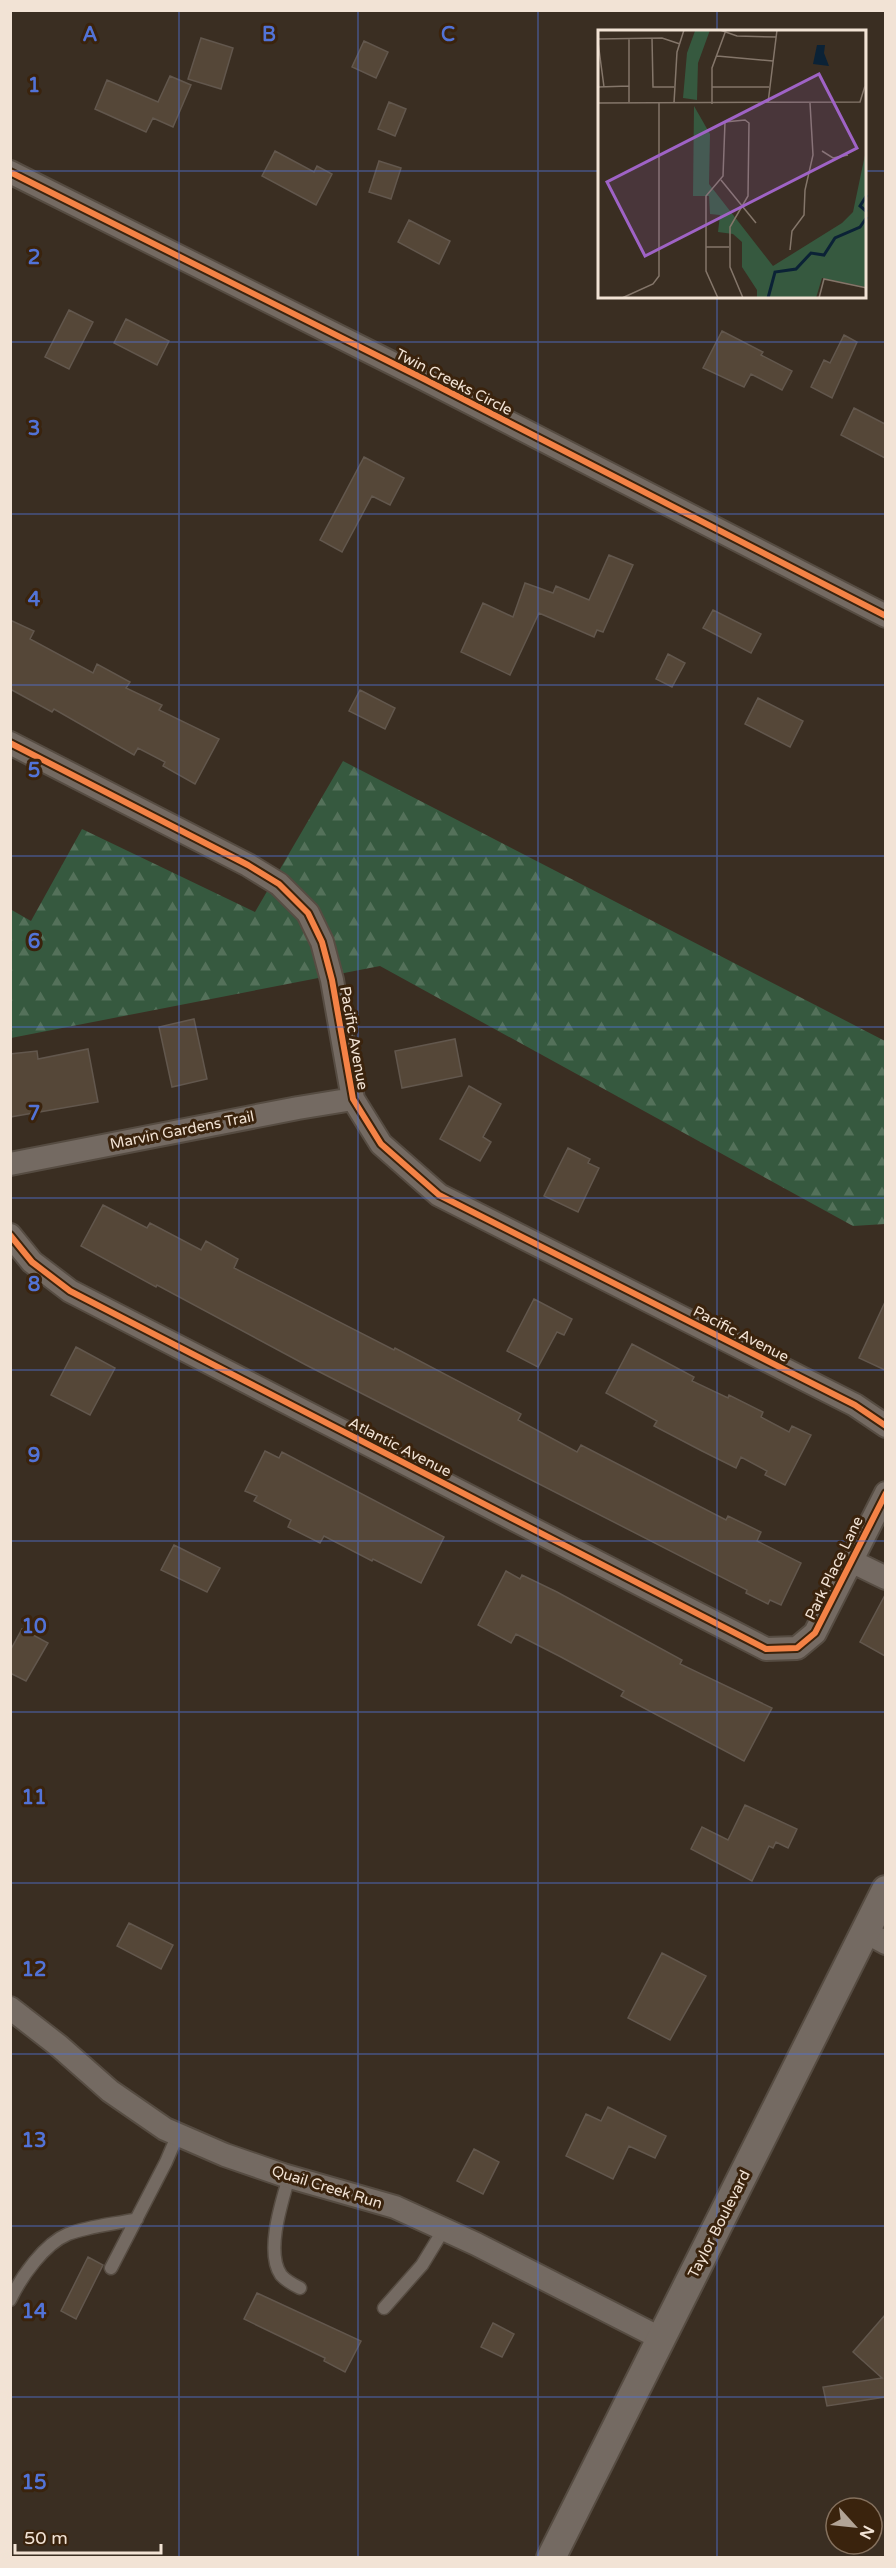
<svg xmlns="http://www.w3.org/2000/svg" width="896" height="2568" viewBox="0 0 896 2568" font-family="'Varela Round',sans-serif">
<defs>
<pattern id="forest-firs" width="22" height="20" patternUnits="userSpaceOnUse" patternTransform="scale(1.5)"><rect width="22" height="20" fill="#36593f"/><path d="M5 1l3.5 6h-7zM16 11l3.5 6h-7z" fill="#54715a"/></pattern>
</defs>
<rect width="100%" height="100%" fill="#3a2e22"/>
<path fill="url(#forest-firs)" d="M343 761 885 1041V1224L853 1226 380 966 11 1038 10 909 31 921 82 829 255 912Z"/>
<path fill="#554738" stroke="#62574d" stroke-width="1.5" d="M201 38 233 48 221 89 188 79Z
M364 41 388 52 376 78 352 67Z
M170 76 191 85 173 127 153 118 146 132 95 109 107 80 158 102Z
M389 102 406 109 395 136 378 129Z
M275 151 314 172 317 166 332 174 316 205 262 176Z
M379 161 401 168 391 199 369 192Z
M409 220 450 241 439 264 398 242Z
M69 310 93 322 69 369 45 357Z
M126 319 169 341 157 365 114 343Z
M722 331 763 352 761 355 792 371 782 390 751 374 744 387 703 368Z
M844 335 857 342 832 398 811 387 824 360 830 363Z
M854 408 885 424V458L841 435Z
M364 457 404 478 390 505 372 496 342 552 320 540Z
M609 555 633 565 603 632 597 630 594 637 539 613 510 675 461 652 483 603 513 617 525 583 553 593 556 586 589 600Z
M713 610 761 634 751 653 703 628Z
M10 620 34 631 30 639 93 673 97 664 130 682 126 688 162 705 159 710 219 739 195 784 163 766 165 762 138 748 134 755 54 709 52 712 10 689Z
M668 654 685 663 672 687 656 679Z
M360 690 395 708 385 729 349 711Z
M758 698 803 721 790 747 745 724Z
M194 1019 207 1079 172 1087 159 1027Z
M455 1039 462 1076 402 1088 395 1051Z
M88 1049 98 1102 10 1117V1054L37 1051 38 1059Z
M469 1086 501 1104 483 1137 491 1142 480 1161 440 1139Z
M568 1148 590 1159 588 1163 599 1168 578 1212 544 1196Z
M103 1205 147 1228 150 1223 201 1250 206 1241 238 1259 234 1268 394 1350 395 1348 521 1414 518 1420 577 1452 581 1445 726 1520 728 1516 761 1532 757 1541 801 1563 781 1605 770 1600 768 1604 746 1593 747 1590 306 1365 157 1285 156 1287 81 1246Z
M534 1299 572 1319 564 1335 557 1332 538 1367 507 1351Z
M885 1302V1370L859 1358Z
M632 1344 694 1377 692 1381 728 1398 729 1395 763 1412 761 1417 789 1432 792 1426 811 1435 785 1485 765 1475 767 1471 741 1457 736 1468 702 1451 654 1426 657 1421 606 1393Z
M76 1347 115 1368 90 1415 51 1395Z
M265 1451 279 1458 282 1452 444 1537 421 1583 373 1559 372 1561 324 1536 320 1543 288 1527 291 1520 254 1501 257 1496 245 1491Z
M174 1545 220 1568 207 1592 161 1570Z
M506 1571 520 1579 522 1575 557 1592 682 1660 680 1664 772 1708 744 1761 621 1696 624 1691 561 1657 516 1634 511 1643 478 1625Z
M885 1595V1656L860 1642Z
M22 1629 48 1643 26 1681 10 1673V1651Z
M745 1805 797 1829 788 1848 776 1842 773 1848 769 1846 752 1881 691 1849 702 1827 728 1840Z
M129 1923 173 1945 161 1969 117 1946Z
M662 1953 706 1976 670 2040 628 2018Z
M608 2107 666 2136 655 2158 629 2146 613 2179 566 2156 586 2114 601 2121Z
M474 2149 499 2162 483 2194 457 2181Z
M88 2257 103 2265 76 2319 61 2311Z
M257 2293 361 2341 345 2372 324 2361 325 2358 244 2319Z
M885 2315V2397L827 2406 823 2387 882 2378 853 2352Z
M493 2323 514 2334 502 2357 481 2347Z"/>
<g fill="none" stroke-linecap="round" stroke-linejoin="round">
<g stroke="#564c42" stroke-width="15">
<path id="service" d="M289 2177C282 2201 265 2252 281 2275 286 2281 294 2285 300 2288
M111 2268 166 2162 178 2134
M10 2300C21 2277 44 2244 68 2234 89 2226 115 2224 137 2219
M384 2308 422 2265 444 2229"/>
</g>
<g stroke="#564c42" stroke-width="26">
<path id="minor" d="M10 172 424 379 886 616
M10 743 248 865 279 884 308 913 322 942 332 980 353 1099 381 1144 439 1195 855 1405 886 1426
M10 1164 298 1108 353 1099
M10 1235 32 1262 70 1291 766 1649 797 1648 815 1633 886 1493
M851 1561 886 1578
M866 1932 886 1943
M10 2008 59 2046 110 2091 165 2129 225 2155 283 2175 395 2207 476 2244 662 2339"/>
</g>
<g stroke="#564c42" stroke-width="32">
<path id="tertiary" d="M551 2558 886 1890"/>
</g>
<use href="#service" stroke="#746a62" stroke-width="12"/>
<use href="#minor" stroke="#746a62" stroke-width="22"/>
<use href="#tertiary" stroke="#746a62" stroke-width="28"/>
<g stroke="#3a230d" stroke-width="10">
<path id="cycleway" d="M10 172 424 379 886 616
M10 743 248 865 279 884 308 913 322 942 332 980 353 1099 381 1144 439 1195 855 1405 886 1426
M10 1235 32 1262 70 1291 766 1649 797 1648 815 1633 886 1493"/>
</g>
<use href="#cycleway" stroke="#f48246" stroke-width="6"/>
</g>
<path fill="none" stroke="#5273d7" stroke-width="1.5" stroke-opacity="0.55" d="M179 10V2558M358 10V2558M538 10V2558M717 10V32M10 171H599M864 171H886M717 297V2558M10 342H886M10 514H886M10 685H886M10 856H886M10 1027H886M10 1198H886M10 1370H886M10 1541H886M10 1712H886M10 1883H886M10 2054H886M10 2226H886M10 2397H886"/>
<g text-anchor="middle" stroke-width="6" stroke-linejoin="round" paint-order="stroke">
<g font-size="15" fill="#f2e3d5" stroke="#3a230d">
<text transform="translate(454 382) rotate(27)" y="5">Twin Creeks Circle</text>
<text transform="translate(354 1038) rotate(80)" y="5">Pacific Avenue</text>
<text transform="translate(182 1130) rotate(-11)" y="5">Marvin Gardens Trail</text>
<text transform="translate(741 1334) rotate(27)" y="5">Pacific Avenue</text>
<text transform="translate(400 1447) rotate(27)" y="5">Atlantic Avenue</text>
<text transform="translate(834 1568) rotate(-64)" y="5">Park Place Lane</text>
<text transform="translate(327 2187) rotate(17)" y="5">Quail Creek Run</text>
<text transform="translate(719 2224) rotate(-63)" y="5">Taylor Boulevard</text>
</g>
</g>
<g transform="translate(598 30)">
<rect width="268" height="268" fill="#3a2e22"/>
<path d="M112 0 100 33 99 70 85 68 89 23 97 1ZM96 76 112 104 111 154 175 236 244 193 255 182 268 120V257L224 248 218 268H159V260L144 237V212L135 204 120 202 122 185 112 184 111 166H95Z" fill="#36593f"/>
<path d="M219 15H227L226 23 231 36 215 34Z" fill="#0b2236"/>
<path fill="none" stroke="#0b2236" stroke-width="3" d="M269 165 262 176 269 182M170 268 177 242 198 239 213 223 226 225 237 208 262 197 269 187"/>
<path fill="none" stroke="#84766a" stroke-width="1.5" d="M122 0 139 6 178 7M31 8V72M54 8 55 57H76M0 9 64 8 82 14M0 12 6 57M119 26 175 31M0 57 31 56M114 57H171M0 73 262 72 267 56V0M76 73 79 22 86 0M170 73 179 0M114 74V38L128 0M224 121 235 128 250 125M123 150 158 193M108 217H131M192 220 194 201 206 185 207 160 215 125 212 73M24 268 55 254 61 246V73M120 268 108 241V166L125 146 127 92 147 90 151 93 150 166 132 197V237L145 268M221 268 226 249 269 258"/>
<path fill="#9f63c6" fill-opacity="0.15" stroke="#9f63c6" stroke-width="3" d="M221 44 259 118 47 226 9 152Z"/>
<rect width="268" height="268" fill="none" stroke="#f2e3d5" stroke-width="3"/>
</g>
<g font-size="20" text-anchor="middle" font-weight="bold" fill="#5273d7" stroke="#3a230d" stroke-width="6" stroke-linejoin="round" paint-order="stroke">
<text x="90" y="41">A</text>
<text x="269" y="41">B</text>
<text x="448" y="41">C</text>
<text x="34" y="92">1</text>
<text x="34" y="264">2</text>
<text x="34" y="435">3</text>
<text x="34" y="606">4</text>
<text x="34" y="777">5</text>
<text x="34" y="948">6</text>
<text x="34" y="1120">7</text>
<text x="34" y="1291">8</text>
<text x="34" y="1462">9</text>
<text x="34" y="1633">10</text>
<text x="34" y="1804">11</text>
<text x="34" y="1976">12</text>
<text x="34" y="2147">13</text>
<text x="34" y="2318">14</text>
<text x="34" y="2489">15</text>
</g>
<rect width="896" height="2568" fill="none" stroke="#f2e3d5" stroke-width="24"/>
<g transform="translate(854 2526) rotate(117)"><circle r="28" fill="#3a230d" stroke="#84705d" stroke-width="1.5"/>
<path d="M0-4.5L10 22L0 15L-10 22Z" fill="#b2a496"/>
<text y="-9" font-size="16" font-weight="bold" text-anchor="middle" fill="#f2e3d5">N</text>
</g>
<path d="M15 2544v9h146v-9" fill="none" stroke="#f2e3d5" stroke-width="3"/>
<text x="24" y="2544" font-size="18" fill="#f2e3d5" stroke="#3a230d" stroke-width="4.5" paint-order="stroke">50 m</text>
</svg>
